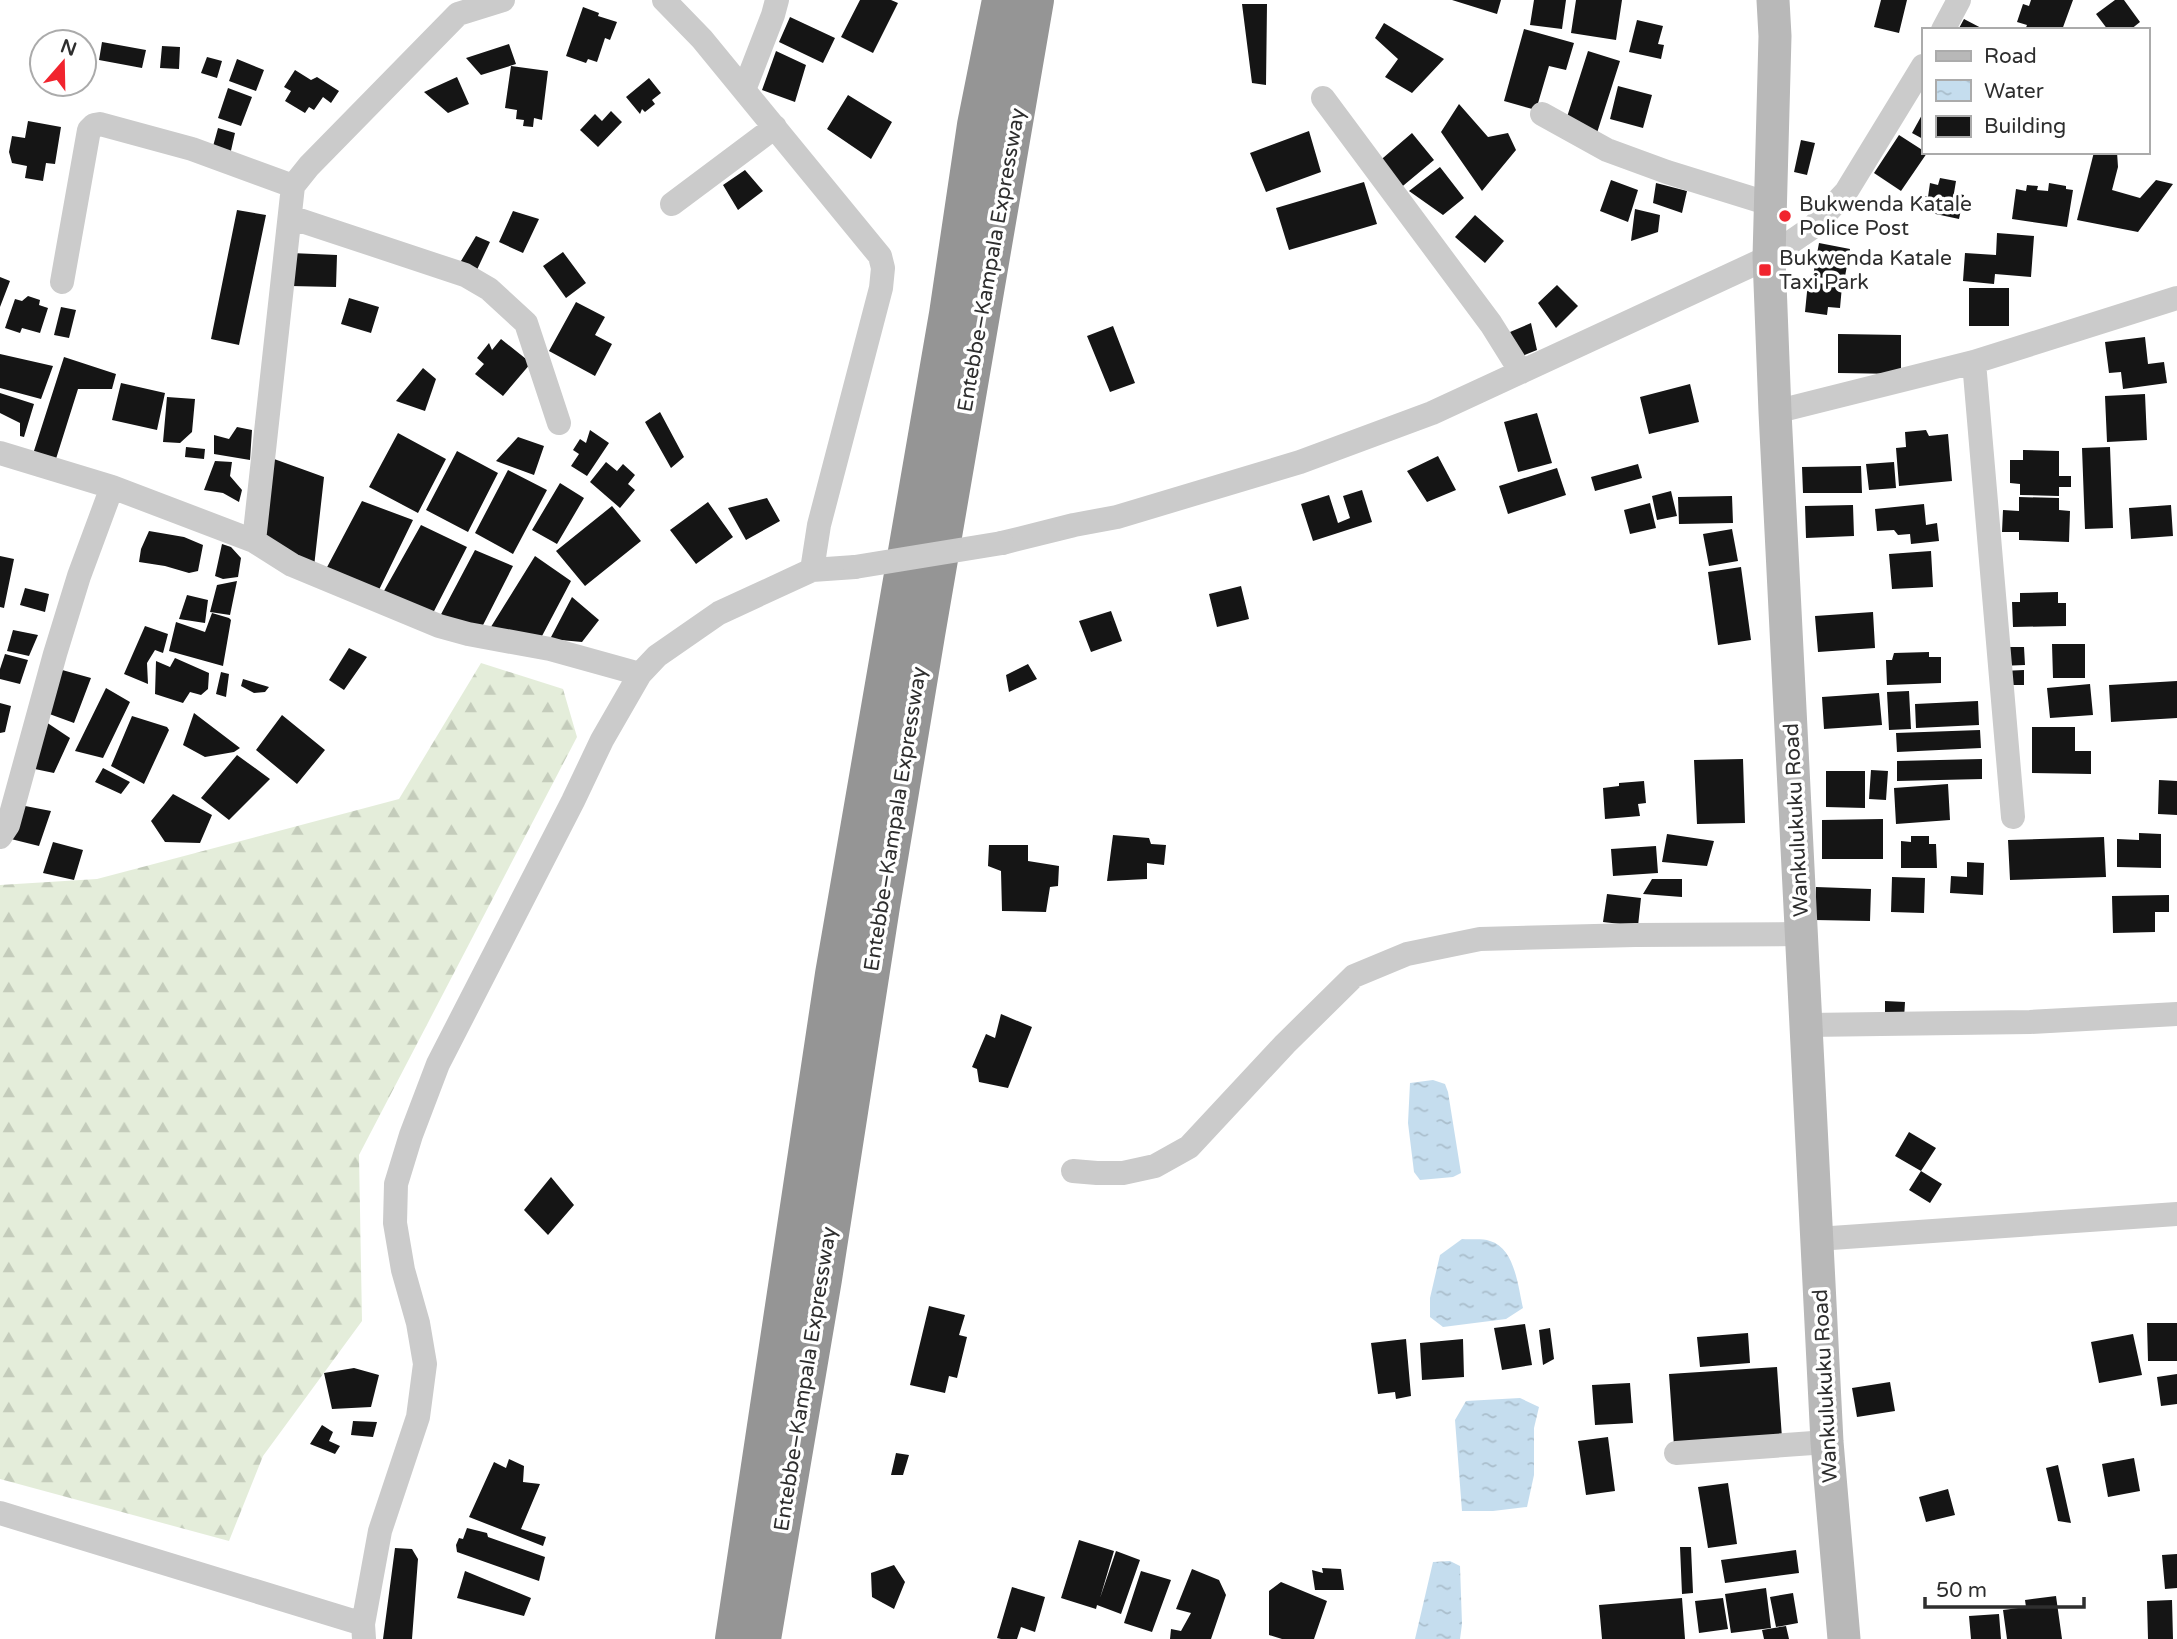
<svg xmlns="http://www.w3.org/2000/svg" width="2177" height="1639" viewBox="0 0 2177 1639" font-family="'Varela Round',sans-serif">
<defs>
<pattern id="forest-firs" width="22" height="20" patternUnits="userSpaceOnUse" patternTransform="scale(1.75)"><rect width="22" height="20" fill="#e4edda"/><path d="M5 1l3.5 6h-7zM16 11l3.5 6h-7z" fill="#c4ccbb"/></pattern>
<pattern id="water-ripples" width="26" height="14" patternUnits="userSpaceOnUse" patternTransform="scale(1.75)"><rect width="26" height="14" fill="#c5ddee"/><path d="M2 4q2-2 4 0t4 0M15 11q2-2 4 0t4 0" fill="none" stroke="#aabecc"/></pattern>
</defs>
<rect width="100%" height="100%" fill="#fff"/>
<path fill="url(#forest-firs)" d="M481 663 563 689 577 737 359 1155 362 1321 263 1456 229 1541 0 1479V885L97 879 399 799Z"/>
<path fill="url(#water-ripples)" d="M1433 1080 1445 1084 1448 1092 1461 1173 1453 1177 1420 1180 1414 1172 1408 1123 1410 1083Z
M1462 1239C1471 1240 1482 1238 1490 1241 1515 1248 1518 1287 1523 1308L1506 1319 1443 1327 1430 1317V1298L1440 1255Z
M1520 1398 1539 1407 1534 1428V1475L1527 1507 1493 1511H1462L1455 1420 1466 1401Z
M1450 1561 1460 1566 1462 1624 1460 1639H1415L1433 1562Z"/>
<path fill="#151515" d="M860 0H891L898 3 873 53 841 37Z
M1452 0H1501L1497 14Z
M1534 0H1566L1562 29 1530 25Z
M1576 0H1622L1616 40 1571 33Z
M1881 0H1907L1899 33 1874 27Z
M2031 0H2073L2062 30H2025L2027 25 2017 22 2023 4 2029 6Z
M2115 0H2124L2140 22 2130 30H2108L2096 14Z
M1242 4H1267L1266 85 1252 83Z
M583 7 599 13 598 16 617 22 610 40 605 38 597 62 588 59 586 63 566 56Z
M790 17 835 38 823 63 779 42Z
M1964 19 1985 30H1958Z
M1637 20 1663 26 1658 44 1664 45 1661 59 1629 52Z
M1384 23 1444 59 1412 93 1385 77 1398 59 1375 38Z
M1524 29 1574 43 1566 70 1549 66 1536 110 1504 101Z
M102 42 146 50 142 68 99 60Z
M509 44 516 64 481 75 466 58Z
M162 46 180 47 179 69 160 68Z
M776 51 806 65 795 102 762 90Z
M1588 51 1620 61 1596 136 1567 117Z
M207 57 222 61 217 78 201 73Z
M237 59 264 70 256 91 229 81Z
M511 66 548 71 542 120 534 118 533 127 523 126 524 120 516 119 517 110 505 108Z
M295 70 311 80 317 77 339 91 331 103 323 97 314 110 309 107 305 113 285 101 291 91 284 87Z
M457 77 469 104 448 113 424 92Z
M649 78 661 93 652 100 655 104 645 112 642 109 640 114 626 97Z
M1618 86 1652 95 1643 128 1610 119Z
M228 88 252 97 241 126 218 118Z
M848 95 892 122 871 159 827 129Z
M1459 104 1488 137 1508 133 1516 150 1482 191 1441 132Z
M611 111 622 122 598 147 580 130 595 114 602 121Z
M1923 113V139L1912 133Z
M28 121 61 127 55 164 46 163 43 181 25 178 27 166 12 163 9 152 12 136 25 138Z
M218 128 235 133 230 155 212 150Z
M1309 131 1321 172 1266 192 1250 153Z
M1412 133 1434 160 1398 190 1376 164Z
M1899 135 1927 153 1901 191 1874 173Z
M1801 140 1815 143 1807 175 1794 172Z
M2094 152H2117L2118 167 2112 190 2140 198 2156 180 2173 184 2138 232 2077 220Z
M1440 167 1464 198 1443 215 1409 191Z
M745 170 763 191 738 210 723 185Z
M1940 178 1956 181 1954 193 1964 195 1959 219 1917 210 1920 195 1928 197 1930 183 1938 185Z
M1611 180 1638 190 1628 222 1600 211Z
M1364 182 1377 224 1289 250 1276 208Z
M1656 183 1687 191 1682 213 1653 203Z
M2049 183 2066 186V189L2073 190 2067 227 2012 219 2016 189 2026 191 2027 185 2038 186 2037 190 2048 191Z
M1635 209 1660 215 1658 232 1631 241Z
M237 210 266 215 239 345 211 339Z
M513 211 539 219 523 253 499 242Z
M1475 215 1504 241 1485 263 1455 237Z
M1997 233 2034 236 2031 277 1995 274 1994 284 1963 281 1965 253 1996 255Z
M476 236 490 242 475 274 458 266Z
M1819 243 1850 249 1844 282 1813 276Z
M563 252 586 283 566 298 543 266Z
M291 253 337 255 336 287 290 286Z
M0 277 10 281 0 307Z
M1808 282 1842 286 1840 308 1828 307 1827 315 1805 312Z
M1557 285 1578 306 1556 328 1538 303Z
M1969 288H2009V326H1969Z
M28 296 40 300 39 305 48 308 40 333 22 328 20 333 5 328 15 299 22 301Z
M349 298 379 307 371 333 341 324Z
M576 302 605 317 595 335 612 344 595 376 549 351Z
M61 307 76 310 69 338 54 335Z
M1531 323 1537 350 1520 357 1510 332Z
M1113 326 1135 383 1110 392 1087 336Z
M1838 334 1901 335V374L1838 373Z
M2145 337 2148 364 2164 362 2167 383 2123 389 2121 372 2109 373 2105 342Z
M501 339 531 363 503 396 475 374 484 364 477 358 489 343 492 350Z
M0 354 53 366 41 399 0 388Z
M64 357 116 374 112 389H78L55 462 33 454Z
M423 368 436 379 425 411 396 401Z
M121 383 165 393 157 430 112 420Z
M1690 384 1699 422 1649 434 1640 397Z
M0 393 34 404 24 437 20 436V423L0 413Z
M2145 394 2147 440 2107 442 2105 396Z
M167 397 195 399 192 432 180 443 163 442Z
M660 412 684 457 671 468 645 422Z
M1537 413 1552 463 1518 472 1504 422Z
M237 427 252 430 250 460 214 454V435L229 439Z
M590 430 609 443 587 476 571 466 579 454 573 450 580 439 586 443Z
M1926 430 1929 436 1948 434 1952 481 1899 486 1896 448 1906 447 1905 432Z
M398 433 446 459 418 513 369 487Z
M518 437 544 446 534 475 496 461Z
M186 447 205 449 204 459 185 457Z
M2110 447 2113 528 2085 529 2082 448Z
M2023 450 2059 451V476H2071V487H2059V496L2020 495V484L2010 483V460H2023Z
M457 451 498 473 468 532 426 510Z
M263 455 324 477 314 567 259 541Z
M1438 456 1456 490 1427 502 1407 471Z
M215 461 232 462 230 476 242 490 239 502 223 493 204 490Z
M606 462 617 471 623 464 635 475 628 484 635 490 620 508 590 482Z
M1894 462 1896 488 1869 490 1866 464Z
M1638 464 1642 478 1595 491 1591 477Z
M1861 466 1862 493H1803L1802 467Z
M1557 468 1566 495 1508 514 1499 486Z
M508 470 547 490 513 554 475 533Z
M560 483 584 498 557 544 532 530Z
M1362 490 1372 522 1313 541 1301 504 1329 495 1338 523 1350 518 1343 496Z
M1671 491 1677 516 1657 520 1652 496Z
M1732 496 1733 523 1679 524 1678 497Z
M2019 497 2059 498V510L2070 511 2069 542 2019 540V532H2002L2003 510 2019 511Z
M767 498 780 521 746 540 728 508Z
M362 501 413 520 377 594 325 571Z
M708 502 733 537 696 564 670 530Z
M1650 503 1656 528 1630 534 1624 510Z
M1924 504 1926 525 1937 523 1939 541 1911 544 1910 534 1898 535 1894 530 1877 531 1875 509Z
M1853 505 1854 536 1806 538 1805 506Z
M2171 505 2173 536 2131 539 2129 508Z
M612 506 641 541 585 586 556 551Z
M421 525 467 547 431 617 380 598Z
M1732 529 1738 561 1709 566 1703 534Z
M149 531 184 537 203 545 198 571 189 573 165 566 139 562 141 549Z
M222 544 231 547 241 558 238 577 223 579 215 576Z
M475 550 513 566 481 629 438 620Z
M1931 551 1933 587 1892 589 1889 554Z
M0 556 14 559 4 608 0 607Z
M535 556 571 581 542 636 489 630Z
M1741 567 1751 640 1718 645 1708 572Z
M237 581 230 615 210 612 217 585Z
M1241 586 1249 619 1217 627 1209 594Z
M25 588 49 594 45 612 20 605Z
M2058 592V603H2066V626L2013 627 2012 602H2020V593Z
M187 595 208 600 205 623 179 619Z
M572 597 599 620 582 642 550 639Z
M1111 611 1122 641 1091 652 1079 621Z
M1873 612 1875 648 1818 652 1815 616Z
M212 613 229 618 231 620 223 666 169 651 176 622 205 632Z
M145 626 168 634 163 653 155 650 147 663 148 684 124 674Z
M13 630 38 635 29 656 7 651Z
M2052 644H2085V678H2053Z
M1999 647H2024L2025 665 1999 666Z
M349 648 367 657 344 690 329 680Z
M1929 652V657H1941V683L1887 685 1886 660H1892L1894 653Z
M5 654 28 660 20 684 0 679V669Z
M175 658 209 673 208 689 201 695 190 692 183 703 155 694 156 661 170 667Z
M1028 664 1037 679 1009 692 1006 675Z
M55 668 91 678 74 723 44 712Z
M2024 670V685H2004L2003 671Z
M221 672 229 674 226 697 216 694Z
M243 679 269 687 265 692 254 693 241 686Z
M2177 681V718L2111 722 2109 685Z
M2090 684 2093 715 2050 718 2047 688Z
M106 688 130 702 103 758 75 751Z
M1909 691 1911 729 1889 730 1887 692Z
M1879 693 1882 725 1824 729 1822 697Z
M1978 701 1979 725 1916 728 1915 704Z
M0 703 11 706 5 732 0 733Z
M194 713 240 748 234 752 205 757 183 745Z
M282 715 325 750 297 784 256 750Z
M132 716 167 727 169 730 144 784 111 766Z
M46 722 70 738 54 773 30 768Z
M2032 727H2075V751H2091V774L2032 773Z
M1980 730 1981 748 1897 752 1896 733Z
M237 755 270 779 229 820 201 798Z
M1743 759 1745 823 1697 824 1694 760Z
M1982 759V779L1897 781V761Z
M103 768 130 782 121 794 95 782Z
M1871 770 1888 771 1886 800 1869 799Z
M1826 771H1865V808L1826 807Z
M2159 780 2177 781V815L2158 814Z
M1644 781 1646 803 1638 804 1640 816 1605 819 1603 788 1619 786V783Z
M1948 784 1950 820 1896 824 1894 788Z
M173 794 212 815 200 843 165 842 151 821Z
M20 805 51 811 39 846 11 839Z
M1883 819V859H1822V820Z
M2139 833 2161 834V868L2117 867V839L2139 840Z
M1667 834 1714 841 1707 866 1662 862Z
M1113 835 1149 838 1151 844 1166 845 1164 865 1147 863V879L1107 881Z
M1911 836H1929V844H1936L1937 868H1901V841L1911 842Z
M2104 837 2106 877 2010 880 2008 840Z
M53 842 83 850 74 880 43 873Z
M989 845H1028V861L1059 866 1058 886 1050 887 1046 912 1002 911 1001 871 988 866Z
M1656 846 1658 873 1613 876 1611 849Z
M1967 862 1984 863 1983 895 1950 893 1951 876 1967 877Z
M1892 877 1925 878 1924 913 1891 912Z
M1652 879H1682V897L1643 894Z
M1816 887 1871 889 1870 921 1815 920Z
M1607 894 1641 898 1638 926 1603 922Z
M2169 895V912H2155V932L2113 933 2112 896Z
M1885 1001 1905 1002 1904 1019 1885 1018Z
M1001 1014 1032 1027 1008 1088 979 1082 977 1069 972 1067 986 1034 995 1038Z
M1909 1132 1936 1148 1921 1171 1895 1156Z
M1921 1171 1942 1184 1930 1203 1909 1190Z
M551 1177 574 1205 548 1235 524 1210Z
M929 1306 965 1315 959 1335 967 1337 957 1378 949 1376 945 1393 910 1385Z
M2147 1323H2177V1361H2148Z
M1525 1324 1532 1365 1502 1370 1494 1328Z
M1550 1328 1554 1359 1543 1365 1539 1330Z
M1748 1333 1750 1363 1700 1367 1697 1337Z
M2133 1334 2142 1375 2099 1383 2091 1342Z
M1406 1339 1411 1396 1396 1399 1395 1392 1378 1394 1371 1343Z
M1463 1339 1464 1377 1422 1380 1420 1343Z
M1777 1367 1782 1438 1674 1446 1669 1374Z
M354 1368 379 1375 371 1407 332 1409 324 1373Z
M2177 1374V1404L2161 1406 2157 1377Z
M1890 1382 1895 1411 1857 1417 1852 1388Z
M1630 1383 1633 1423 1595 1425 1592 1385Z
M353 1421 377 1422 373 1437 351 1435Z
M322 1425 333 1432 329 1441 340 1446 335 1454 310 1444Z
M1608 1437 1615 1491 1586 1495 1578 1441Z
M896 1453 909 1455 903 1475H891Z
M2134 1458 2140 1491 2108 1497 2102 1464Z
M509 1459 524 1466 523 1482 540 1484 521 1529 546 1537 543 1546 469 1517 494 1462 506 1468Z
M2058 1465 2071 1523 2058 1521 2046 1468Z
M1728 1483 1737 1544 1708 1548 1698 1487Z
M1948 1489 1955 1515 1926 1522 1919 1497Z
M467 1528 487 1533 488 1537 545 1557 539 1581 457 1552 456 1545 459 1538 463 1539Z
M1079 1540 1114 1551 1100 1598 1116 1551 1140 1560 1121 1614 1097 1605 1096 1609 1061 1598Z
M1680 1547H1691L1693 1593 1682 1594Z
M395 1548 412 1549 418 1559 412 1639H383Z
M1796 1550 1799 1573 1725 1583 1721 1560Z
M2177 1554V1588L2165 1589 2162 1555Z
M894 1565 905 1582 894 1609 872 1597 871 1573Z
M1322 1568 1341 1569 1344 1590H1315L1312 1570 1323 1573Z
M1192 1569 1219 1580 1226 1595 1211 1639H1170L1171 1629 1181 1631 1191 1613 1176 1609Z
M465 1571 531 1598 524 1616 457 1598Z
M1141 1571 1171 1580 1152 1632 1124 1623Z
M1281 1582 1327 1601 1314 1639H1282L1269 1635V1591Z
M1012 1587 1045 1597 1035 1632 1021 1627 1017 1639H1001L997 1638Z
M1766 1588 1771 1628 1731 1633 1725 1594Z
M1793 1593 1798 1623 1776 1627 1770 1597Z
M2056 1596 2062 1639H2007L2003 1610 2026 1607 2025 1600Z
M1682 1598 1685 1639H1602L1599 1605Z
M1723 1598 1728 1629 1699 1633 1695 1601Z
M2172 1600 2173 1639H2148L2147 1601Z
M1999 1614 2001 1639H1971L1969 1616Z
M1786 1626 1789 1639H1764L1762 1630Z"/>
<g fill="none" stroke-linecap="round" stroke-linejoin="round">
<path stroke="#cbcbcb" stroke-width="24" d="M1943 30 1959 0
M744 90 773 15 777 0
M1323 98 1491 324 1521 372
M1542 114 1607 150 1667 172 1770 204
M672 204 775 127
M290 217 465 275 489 289 526 323 559 423
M62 282 89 130 94 125 100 124 192 149 293 186
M1974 362 2013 817
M1775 412 1974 362 2177 298
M0 453 112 487 254 541 292 565 439 626 468 634 550 649 640 674
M254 541 293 186 309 166 458 14 503 0
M1002 543 1074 525 1117 517 1300 462 1432 413 1769 257 1813 227 1846 192 1923 66
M812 570 855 567
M0 837 8 825 55 654 79 576 112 487
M1807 1025 2030 1022 2177 1014
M1073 1171 1097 1173H1123L1155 1166 1189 1147 1285 1044 1354 976 1407 954 1480 939 1635 935 1802 934
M1817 1239 2177 1214
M1676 1453 1827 1442
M0 1513 363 1624
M364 1639 363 1624 380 1531 418 1417 425 1364 418 1323 403 1270 395 1223 396 1184 411 1135 438 1064 573 801 602 740 640 674 657 656 719 613 812 570 819 525 881 288 883 268 880 256 702 39 664 0"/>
<path stroke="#b8b8b8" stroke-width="33" d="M1773 0 1775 36 1769 257 1775 412 1827 1442 1844 1639"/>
<path stroke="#959595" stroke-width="38" d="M734 1639 834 974 948 314 976 125 1001 0
M762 1639 823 1279 881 906 926 635 1035 0"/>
<path stroke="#cbcbcb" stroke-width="24" d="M855 567 1002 543"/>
</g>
<g fill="#f1242e" stroke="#fff" stroke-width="2.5">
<circle cx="1785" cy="216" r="7"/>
<rect x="1758" y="263" width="14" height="14" rx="3.5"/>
</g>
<g text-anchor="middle" stroke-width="7" stroke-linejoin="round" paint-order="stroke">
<g font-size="21" fill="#2e2e2e" stroke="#fff" text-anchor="start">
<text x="1799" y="211">Bukwenda Katale<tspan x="1799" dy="24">Police Post</tspan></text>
<text x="1779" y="265">Bukwenda Katale<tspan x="1779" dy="24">Taxi Park</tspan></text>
</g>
<g font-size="21" fill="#2e2e2e" stroke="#fff">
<text transform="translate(991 260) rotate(-80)" y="7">Entebbe–Kampala Expressway</text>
<text transform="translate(895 819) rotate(-81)" y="7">Entebbe–Kampala Expressway</text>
<text transform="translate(1796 820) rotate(-93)" y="7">Wankulukuku Road</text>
<text transform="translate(805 1379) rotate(-81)" y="7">Entebbe–Kampala Expressway</text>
<text transform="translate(1825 1386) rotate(-93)" y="7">Wankulukuku Road</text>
</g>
</g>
<rect x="1922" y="28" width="228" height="126" fill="#ffffff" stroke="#ababab" stroke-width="2"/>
<rect x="1936" y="51" width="35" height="10" fill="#b8b8b8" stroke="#ababab" stroke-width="2"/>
<text x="1984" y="63" font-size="21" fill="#2e2e2e">Road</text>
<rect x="1936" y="80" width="35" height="21" fill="url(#water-ripples)" stroke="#ababab" stroke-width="2"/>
<text x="1984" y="98" font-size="21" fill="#2e2e2e">Water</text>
<rect x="1936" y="116" width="35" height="21" fill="#151515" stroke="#ababab" stroke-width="2"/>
<text x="1984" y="133" font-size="21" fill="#2e2e2e">Building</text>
<g transform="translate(63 63) rotate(20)"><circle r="33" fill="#ffffff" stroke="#ababab" stroke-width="2"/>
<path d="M0-5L12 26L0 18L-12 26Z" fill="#f1242e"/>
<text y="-10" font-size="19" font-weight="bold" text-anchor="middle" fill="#2e2e2e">N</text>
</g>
<path d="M1925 1597v10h159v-10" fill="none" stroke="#2e2e2e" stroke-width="3.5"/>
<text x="1936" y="1597" font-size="21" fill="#2e2e2e" stroke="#ffffff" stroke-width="5" paint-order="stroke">50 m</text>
</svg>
